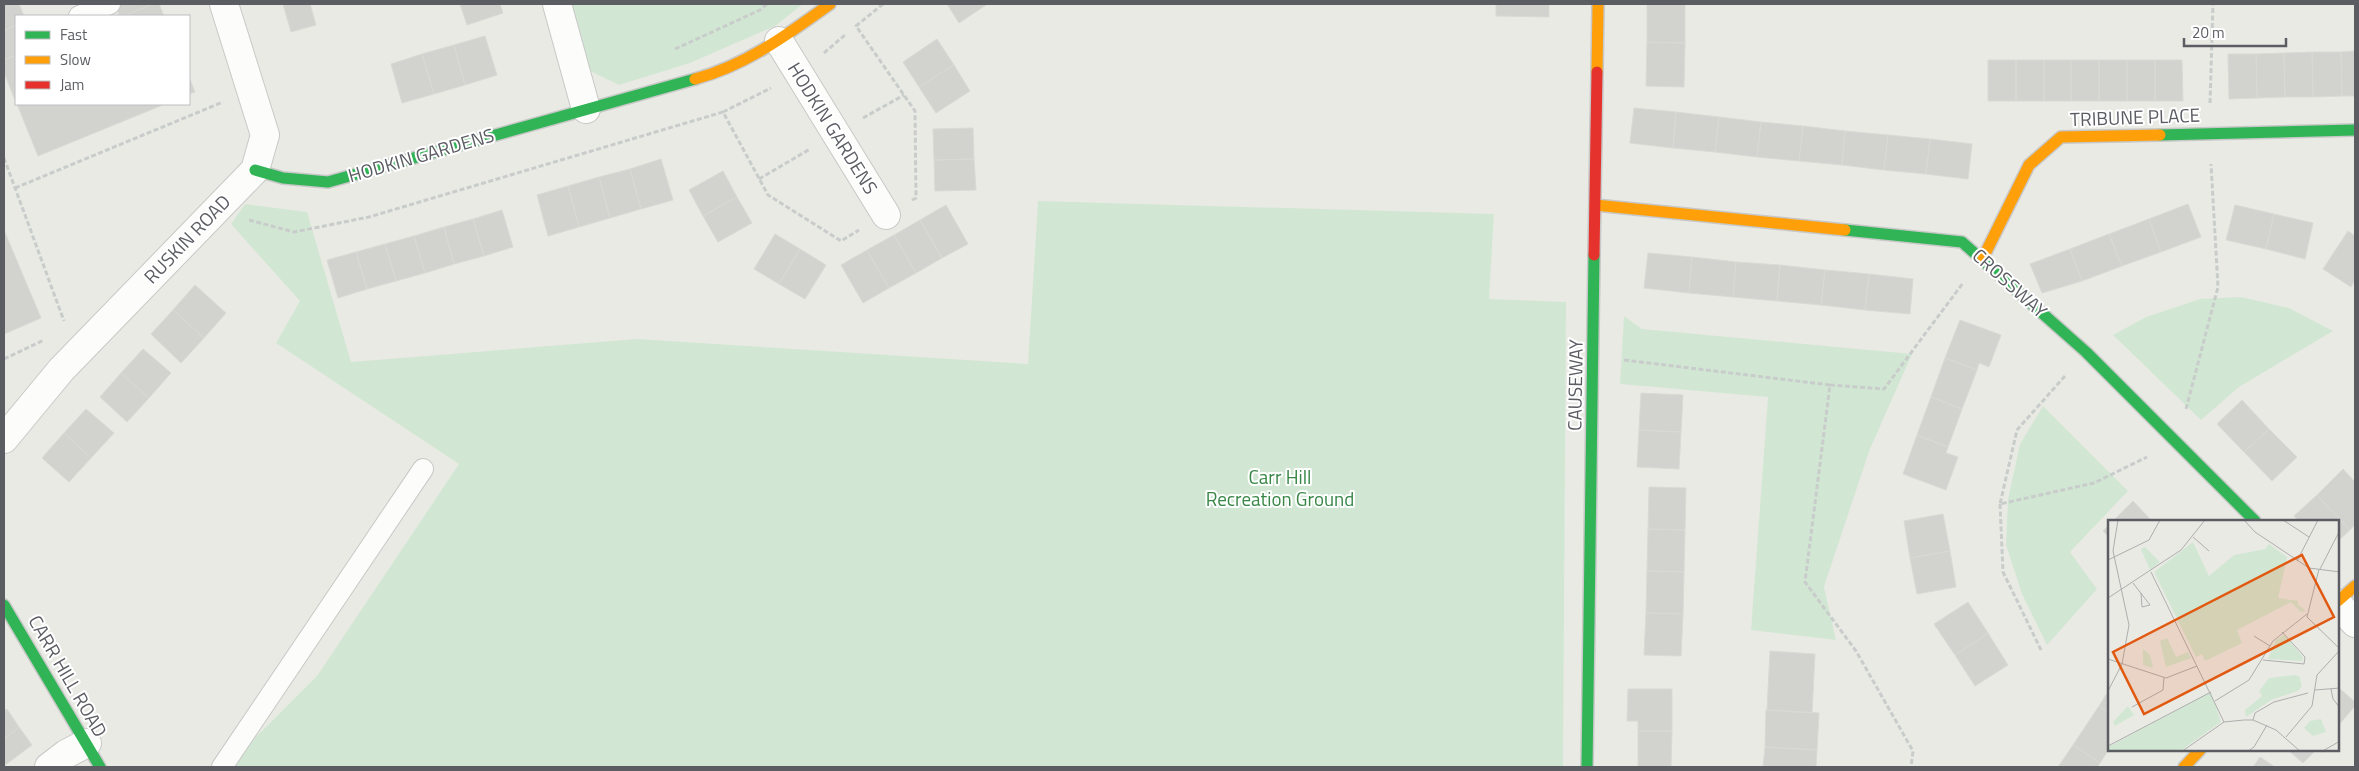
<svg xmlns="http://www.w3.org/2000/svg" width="2359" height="771" viewBox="0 0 2359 771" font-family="'Titillium Web',sans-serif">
<rect width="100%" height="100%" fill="#eaeae5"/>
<path fill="#d2e7d3" d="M572 4H803L775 26 690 63 619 85 590 71Z
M1038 201 1494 214 1489 299 1566 302 1563 767H226L317 676 459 464 276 343 300 301 231 224 245 204 307 212 351 362 637 339 1028 364Z
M2241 297 2289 308 2333 331 2239 387 2201 420 2113 335 2146 317 2200 299Z
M1624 316 1642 329 1912 354 1870 449 1824 587 1836 640 1751 630 1768 397 1620 384Z
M2043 406 2128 491 2070 552 2097 589 2047 645 2022 594 2006 545 2008 499 2020 444Z"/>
<path fill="#d2d2cf" stroke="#dad9d4" d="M4 4H19L24 16H16V25L4 31Z
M114 4H153L123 16H120Z
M153 4H159L164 16H123Z
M283 4H310L316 25 291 32Z
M460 4H500L503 13 467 25Z
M947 4H985L986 5 959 23Z
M1496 4H1549V17L1496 16Z
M1647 4H1685V43L1647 42Z
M16 25V55L4 60V31Z
M485 36 497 75 465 85 454 45Z
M937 39 954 65 919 87 903 62Z
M1647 42 1685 43 1684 87 1646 86Z
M454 45 465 85 434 94 422 54Z
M2355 51V96H2342L2341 52Z
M2312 52 2313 97H2285L2284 53Z
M2312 52H2341L2342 96 2313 97Z
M2284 53 2285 97 2257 98 2256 54Z
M422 54 434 94 402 103 391 64Z
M2228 54H2256L2257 98 2229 99Z
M16 55V103L4 72V60Z
M1988 60H2016V101H1988Z
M2016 60H2044V101H2016Z
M2044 60H2071V101H2044Z
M2071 60H2099V101H2071Z
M2099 60H2127V101H2099Z
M2127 60H2155V101H2127Z
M2155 60H2182L2183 101H2155Z
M954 65 970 91 936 113 919 87Z
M189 77 195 92 189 94Z
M17 104H165L38 156Z
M1634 108 1676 112 1673 148 1630 143Z
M1676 112 1719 117 1715 152 1673 148Z
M1719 117 1761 122 1757 157 1715 152Z
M1761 122 1803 126 1799 161 1757 157Z
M1803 126 1845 131 1842 165 1799 161Z
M973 128 974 159 934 160 933 129Z
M1845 131 1888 135 1884 170 1842 165Z
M1888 135 1930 139 1926 174 1884 170Z
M1930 139 1972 144 1968 179 1926 174Z
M661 159 673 200 641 209 630 169Z
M974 159 976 190 935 191 934 160Z
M630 169 641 209 610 218 599 177Z
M723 171 737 197 703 216 689 190Z
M599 177 610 218 579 227 568 186Z
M568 186 579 227 548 236 537 195Z
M737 197 752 223 718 242 703 216Z
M2188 204 2201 237 2161 252 2149 219Z
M946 205 968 244 942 258 920 220Z
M2235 205 2274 214 2266 249 2226 240Z
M502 210 513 247 484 256 473 219Z
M2274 214 2313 223 2305 259 2266 249Z
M473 219 484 256 454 264 444 227Z
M2149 219 2161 252 2122 266 2109 234Z
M920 220 942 258 916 273 894 235Z
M444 227 454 264 425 273 414 236Z
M4 230 41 318 4 334Z
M2348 231 2355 236V280L2351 287 2323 269Z
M775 234 800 249 779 284 754 269Z
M2109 234 2122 266 2082 281 2070 249Z
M894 235 916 273 889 288 867 250Z
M414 236 425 273 396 281 385 244Z
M385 244 396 281 367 289 356 252Z
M800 249 826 265 805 299 779 284Z
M2070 249 2082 281 2042 293 2030 264Z
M867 250 889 288 863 303 841 265Z
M356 252 367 289 338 298 327 260Z
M1648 253 1692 257 1689 293 1644 288Z
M1692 257 1736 262 1733 297 1689 293Z
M1736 262 1780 265 1777 301 1733 297Z
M1780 265 1825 270 1821 305 1777 301Z
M1825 270 1869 274 1865 310 1821 305Z
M1869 274 1913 279 1910 314 1865 310Z
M195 285 226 313 204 338 173 310Z
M173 310 204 338 181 363 151 334Z
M1960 320 2001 335 1989 367 1979 363 1977 370 1945 358Z
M143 349 171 373 149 398 121 373Z
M1945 358 1977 370 1962 409 1931 397Z
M121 373 149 398 127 422 100 397Z
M1641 393 1683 395 1681 432 1639 430Z
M1931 397 1962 409 1948 447 1917 435Z
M2242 400 2269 429 2244 452 2217 424Z
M86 409 114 433 91 458 64 433Z
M2269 429 2297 457 2272 481 2244 452Z
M1639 430 1681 432 1679 469 1637 467Z
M64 433 91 458 69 482 42 458Z
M1917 435 1948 447 1946 453 1958 457 1946 490 1903 474Z
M2343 469 2355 482V524L2350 530 2317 495Z
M1649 487 1686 488 1685 530 1648 529Z
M2317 495 2350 530 2338 541V521H2299L2294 516Z
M2133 501 2152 521H2113Z
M1943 514 1950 551 1910 558 1904 521Z
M2109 525V537L2103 531Z
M1648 529 1685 530 1684 572 1647 571Z
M1950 551 1956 587 1917 594 1910 558Z
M1647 571 1684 572 1683 614 1646 613Z
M1968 602 1988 633 1955 655 1934 624Z
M1646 613 1683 614 1681 656 1644 655Z
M1988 633 2008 665 1975 686 1955 655Z
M1770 651 1815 654 1812 713 1767 710Z
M2338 687 2355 702V706L2338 726Z
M1628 689H1672V731H1638V721H1627Z
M2109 690V713L2099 706Z
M2099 706 2109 713V749L2100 763 2073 745Z
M7 709 19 727 4 739V711Z
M1766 710 1819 713 1817 750 1765 747Z
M19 727 32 745 4 766V739Z
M1638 731H1672L1671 767H1638Z
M2073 745 2100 763 2097 767H2058Z
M1765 747 1817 750 1816 767H1763Z
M2288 750H2316L2303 763Z
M2260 757 2275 767H2253Z"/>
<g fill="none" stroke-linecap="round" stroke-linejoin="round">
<g stroke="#c8c8c7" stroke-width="22">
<path id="lane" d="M79 16 110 4
M222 767 423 469"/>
</g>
<g stroke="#c8c8c7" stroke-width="30">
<path id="street" d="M557 4 586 109
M779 41 886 215
M4 439 61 370 255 170 265 135 224 4
M2338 604 2355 623
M49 767 66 754 87 743"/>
</g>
<g stroke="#c7c8c7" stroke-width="14">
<path id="fast" d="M2160 135 2355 130
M255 170 283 178 328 182 695 79
M1845 230 1962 242 2086 352 2255 521
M4 605 100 767
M1587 767 1594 255"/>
</g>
<g stroke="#c7c8c7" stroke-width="14">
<path id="slow" d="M1597 72 1598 4
M695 79C746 65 787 35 830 4
M1595 205 1845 230
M1983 258 2029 165 2061 137 2160 135
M2338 601 2355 586
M2184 767 2200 750"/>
</g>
<g stroke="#c7c8c7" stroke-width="14">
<path id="jam" d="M1594 255 1597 72"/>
</g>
<path stroke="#c8ccca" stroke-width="3" stroke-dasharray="5 2.5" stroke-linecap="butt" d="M883 4 856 26 915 111 916 198 912 200
M675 49 760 10 767 4
M824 53 846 34
M2210 103 2213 4
M723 112 771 88
M863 118 904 95
M4 158 64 321
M759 179 810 149
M15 188 223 102
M249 220 294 232 369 217 723 112 768 195 841 241 859 230
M4 359 44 340
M1624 360 1830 385 1805 582 1856 651 1913 751 1911 767
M2065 376 2017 430 2000 504 2094 483 2147 457
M1830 385 1884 389 1963 283
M2186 409 2218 287 2211 164
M2000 504 2003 572 2042 652"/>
<use href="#lane" stroke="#fcfcfb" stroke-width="20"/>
<use href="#street" stroke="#fcfcfb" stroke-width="28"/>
<use href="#fast" stroke="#30b455" stroke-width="11"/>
<use href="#slow" stroke="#ff9f0a" stroke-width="11"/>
<use href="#jam" stroke="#e5322d" stroke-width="11"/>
</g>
<g text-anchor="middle" stroke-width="4" stroke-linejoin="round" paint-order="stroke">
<g font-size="19" fill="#5b5d63" stroke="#fff">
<text transform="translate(2135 117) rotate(-2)" y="7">TRIBUNE PLACE</text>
<text transform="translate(833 128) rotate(58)" y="7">HODKIN GARDENS</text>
<text transform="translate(421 155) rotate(-16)" y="7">HODKIN GARDENS</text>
<text transform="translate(187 239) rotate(-46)" y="7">RUSKIN ROAD</text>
<text transform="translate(2010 283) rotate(42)" y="7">CROSSWAY</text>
<text transform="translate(1575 385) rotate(-89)" y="7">CAUSEWAY</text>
<text transform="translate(68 676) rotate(60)" y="7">CARR HILL ROAD</text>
</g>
<g font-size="19" fill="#378646" stroke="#fff">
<text x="1280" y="484">Carr Hill<tspan x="1280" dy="22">Recreation Ground</tspan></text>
</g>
</g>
<g transform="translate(2108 520)">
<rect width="231" height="231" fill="#eaeae5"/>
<path d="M85 22 101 56 126 35 157 29 161 24 179 37 170 78 190 81V85L198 91 193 92 183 82 129 110 134 123 97 141 94 134 88 137 46 52ZM37 27 52 42 42 50 33 29ZM176 115 195 137 194 141 160 139 168 120ZM59 118 68 137 80 132 83 138 58 147 52 121ZM35 129 42 135 45 148 35 145ZM186 155 191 156 194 166 190 171 163 180 138 197 137 190 154 176 151 171 161 158ZM103 172 113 202 72 231 0 232V227ZM20 186 26 195 7 206 5 202ZM213 199 218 212 205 216 196 208 202 201Z" fill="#d2e7d3"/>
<path fill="none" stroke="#adaead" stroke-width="1" d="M136 0 147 12 201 48 232 52M175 0 201 17M85 17 101 31M0 40 41 20 52 0M189 41 210 0M211 49 199 97 232 129M212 49 232 10M43 52 116 202M25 63 42 85 34 87 33 73M0 78 73 30 97 0M146 116 162 126M0 139 58 158 89 146M155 140 196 144 197 137 174 112M223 169 225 179 232 188M207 170 232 168M0 171 14 144 21 105 5 31 10 0M107 181 141 160 165 121 199 94M24 187 55 170 56 157M145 200 147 193 166 182 200 173M178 217 204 186 209 155 232 130M0 226 103 172M73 232 116 202 136 200H145L168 210 193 232M139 232 146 227 159 205M213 232 232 221"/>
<path fill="#e15910" fill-opacity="0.15" stroke="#e15910" stroke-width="2.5" d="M194 35 226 97 36 194 5 132Z"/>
<rect width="231" height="231" fill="none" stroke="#5b5d63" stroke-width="2.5"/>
</g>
<rect width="2359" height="771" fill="none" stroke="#5b5d63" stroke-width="10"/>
<rect x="15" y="15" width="175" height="90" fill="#ffffff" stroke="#bdbec1"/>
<rect x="25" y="31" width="25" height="8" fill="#30b455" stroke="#bdbec1"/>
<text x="60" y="40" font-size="15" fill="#5b5d63">Fast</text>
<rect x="25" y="56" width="25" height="8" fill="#ff9f0a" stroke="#bdbec1"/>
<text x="60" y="65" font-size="15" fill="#5b5d63">Slow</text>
<rect x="25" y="81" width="25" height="8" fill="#e5322d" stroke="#bdbec1"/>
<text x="60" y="90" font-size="15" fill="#5b5d63">Jam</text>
<path d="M2184 38v8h102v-8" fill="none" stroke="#5b5d63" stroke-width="2.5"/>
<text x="2192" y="38" font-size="15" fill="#5b5d63" stroke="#ffffff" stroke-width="4" paint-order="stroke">20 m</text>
</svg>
